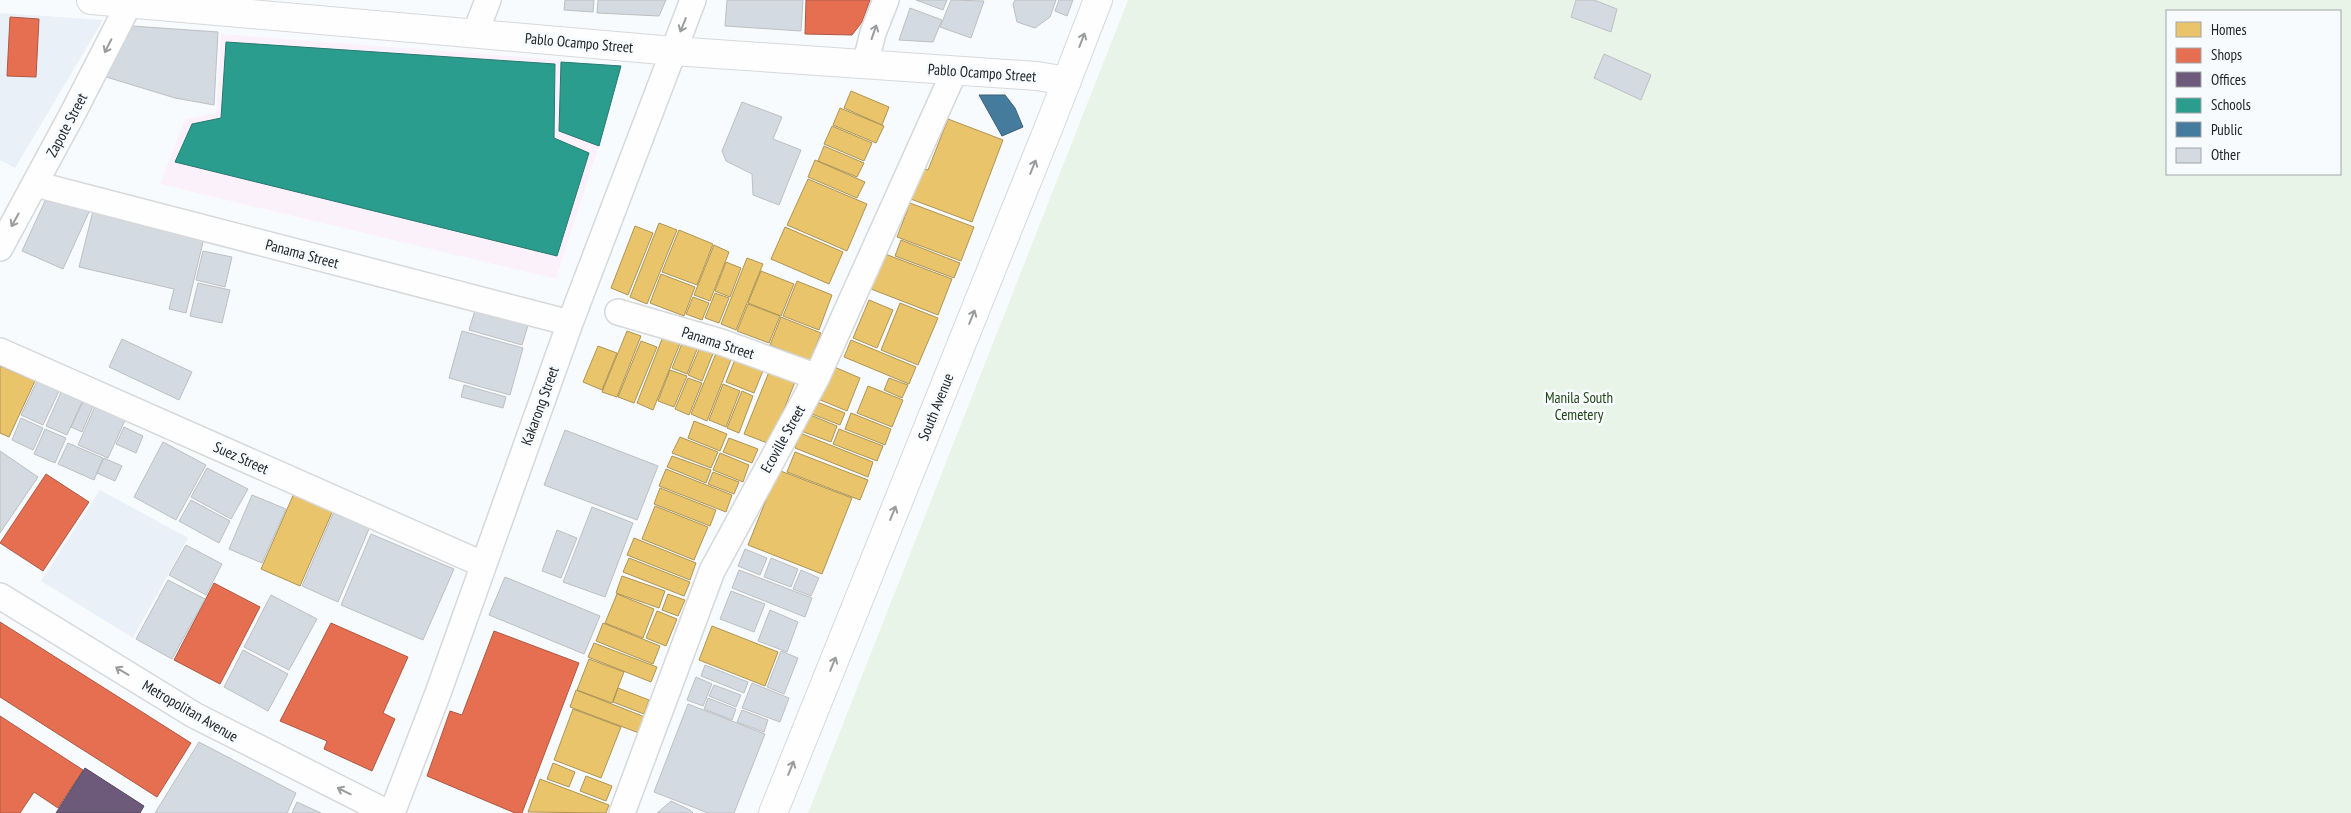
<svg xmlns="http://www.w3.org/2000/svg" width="2351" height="813" viewBox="0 0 2351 813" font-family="'PT Sans Narrow',sans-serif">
<rect width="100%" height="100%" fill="#f8fbfd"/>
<path fill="#e9f0f8" d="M0 13 103 20 15 168 0 160Z
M100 490 188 538 133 638 41 581Z"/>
<path fill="#fbf1fb" d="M221 34 561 60 559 131 599 146 556 279 160 184 185 119 216 113Z"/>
<path fill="#e9f4e8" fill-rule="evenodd" d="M1128 0H2351V813H808ZM2167 11H2340V174H2167Z"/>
<path fill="#e9c46a" stroke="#ad9456" d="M851 91 889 107 882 125 844 108Z
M840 108 884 126 876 143 833 125Z
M948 119 1003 140 972 222 908 198 919 167 928 170Z
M832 126 872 143 864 161 824 144Z
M824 146 864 163 857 177 818 161Z
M815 160 865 182 857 198 808 177Z
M808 179 867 204 847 251 787 225Z
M910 203 974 227 961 261 897 237Z
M659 223 677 230 647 304 630 297Z
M635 226 653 233 628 295 611 288Z
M785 227 843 252 829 284 771 259Z
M679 230 713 244 697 285 662 272Z
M901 240 960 263 954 278 895 256Z
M714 245 729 252 710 301 694 295Z
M885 254 952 279 938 315 871 289Z
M747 258 763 264 736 330 721 324Z
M726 262 741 268 730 297 715 291Z
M761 271 794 284 781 316 748 303Z
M661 274 695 287 684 316 650 303Z
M797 281 832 295 819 330 783 316Z
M715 293 729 298 719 323 705 318Z
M693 297 709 303 702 320 686 314Z
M869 300 893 310 877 348 853 338Z
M900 303 938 318 918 365 881 350Z
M748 304 780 316 769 343 737 331Z
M781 317 821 333 810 361 770 345Z
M627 331 641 336 617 397 602 392Z
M664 334 681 341 653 410 637 403Z
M851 340 916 367 909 384 844 357Z
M641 341 657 347 634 403 618 397Z
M683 341 698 347 687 374 672 368Z
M701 345 714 351 702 381 688 375Z
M598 346 617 353 602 390 583 382Z
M717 351 732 357 707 421 691 414Z
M736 357 764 368 754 393 726 382Z
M0 366 35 381 9 437 0 433Z
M832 366 860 378 847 411 818 399Z
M771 367 797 377 770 444 744 434Z
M670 370 687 376 674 407 658 401Z
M688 378 702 383 689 415 675 409Z
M889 378 908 385 902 398 884 390Z
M723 384 740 391 726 427 709 420Z
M868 386 903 400 892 427 857 413Z
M742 391 753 396 739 433 727 428Z
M817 402 845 413 840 425 812 414Z
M851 413 891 429 885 445 845 429Z
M808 414 837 426 831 442 801 431Z
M694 421 727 434 720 451 688 438Z
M839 429 883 446 877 461 833 444Z
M800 433 873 462 868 477 795 448Z
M680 437 718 452 711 468 672 453Z
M729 438 758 449 752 463 723 452Z
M795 452 868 480 860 500 787 472Z
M720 453 749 465 743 482 713 470Z
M672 456 711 470 706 483 667 467Z
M666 469 732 495 726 512 659 486Z
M778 470 852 498 822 574 748 545Z
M713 472 739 482 734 494 708 484Z
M660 488 716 510 710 526 654 504Z
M295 491 334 508 300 586 261 569Z
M655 506 708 527 694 560 642 539Z
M634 538 696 563 690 580 627 555Z
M629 558 690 582 684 596 623 572Z
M622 576 665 591 659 608 616 593Z
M617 594 654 609 643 638 605 623Z
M668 594 685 600 678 616 662 610Z
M657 611 677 619 666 646 646 638Z
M603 623 660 646 653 664 596 641Z
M712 626 778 652 765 686 699 660Z
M594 643 657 667 651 682 588 657Z
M589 659 624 672 612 703 577 690Z
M618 688 649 700 644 714 613 702Z
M576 690 645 717 639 733 570 707Z
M573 709 621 727 601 778 554 760Z
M553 763 575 772 569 787 547 779Z
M586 776 612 786 606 801 580 791Z
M540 779 609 805 606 813 528 812Z"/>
<path fill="#e76f51" stroke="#ac5844" d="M806 0H870L862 22 852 35 805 34Z
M10 17 39 19 36 77 7 76Z
M46 474 89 502 43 571 0 543Z
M214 583 260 607 220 684 174 660Z
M0 622 191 743 157 797 0 697Z
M331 623 408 657 383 713 395 719 372 771 324 749 327 741 280 721Z
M494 631 579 663 522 813H515L427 776 450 711 462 715Z
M0 716 83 770 58 808 34 792 20 813H0Z"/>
<path fill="#6d597a" stroke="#564961" d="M85 768 144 806 140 813H56Z"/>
<path fill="#2a9d8f" stroke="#287970" d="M226 42 555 64 554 138 589 153 557 256 175 162 192 124 221 118Z
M561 62 621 66 599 146 559 131Z"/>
<path fill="#457b9d" stroke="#3a6179" d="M979 95H1005L1015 108 1023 127 1002 136Z"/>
<path fill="#d3dae1" stroke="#bdbfc1" d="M565 0H594L593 12 564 10Z
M598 0H666L659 16 597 13Z
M727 0H803L801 31 725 26Z
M916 0H947L943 10Z
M951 0 984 1 971 38 940 27Z
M1015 0H1056L1050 17 1035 28 1017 22 1013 4Z
M1059 0H1073L1067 16 1055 11Z
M1576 0H1594L1617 9 1611 32 1571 17Z
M910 8 942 20 933 42 899 40Z
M132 26 218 32 214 105 175 98 103 76Z
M1604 54 1651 75 1641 100 1594 78Z
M742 102 782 117 773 139 801 150 779 205 753 195 752 174 726 161 722 151Z
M59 200 67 201 89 212 63 269 22 251 45 201Z
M93 211 204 238 186 313 169 309 174 289 79 267Z
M203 251 232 257 225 287 196 280Z
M198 283 230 290 222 323 190 316Z
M476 307 529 322 522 345 469 330Z
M462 331 523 348 510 395 449 378Z
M122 339 192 372 179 400 109 367Z
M37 381 59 391 43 425 21 415Z
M464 385 506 397 503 408 461 397Z
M62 390 83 400 67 435 46 426Z
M84 400 94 404 82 432 71 427Z
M96 404 126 418 108 458 78 445Z
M21 418 43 428 33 450 12 440Z
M124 427 143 436 136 453 116 444Z
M45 429 66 438 55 463 34 454Z
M565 430 658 466 637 520 544 485Z
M163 442 206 465 176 520 134 497Z
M68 443 103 458 94 480 58 464Z
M0 451 38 477 0 533Z
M104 458 122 466 115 481 97 473Z
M207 468 248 489 231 519 191 497Z
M252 495 286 509 262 563 229 549Z
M191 500 230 521 219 543 179 521Z
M336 507 372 522 338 602 302 586Z
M592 507 633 523 605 597 563 582Z
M557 530 577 538 561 578 542 571Z
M371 534 454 569 423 640 341 605Z
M186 545 222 564 206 595 169 575Z
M745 549 767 558 760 575 738 566Z
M771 558 798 569 791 587 764 577Z
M739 570 812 598 805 617 732 588Z
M801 570 819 578 811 596 793 589Z
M505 577 600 616 584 654 489 615Z
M168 580 205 599 172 659 136 639Z
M731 591 765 604 754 632 720 619Z
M271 595 317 619 289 670 244 647Z
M770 610 798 622 787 652 758 641Z
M243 650 288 674 268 711 224 687Z
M781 651 798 658 784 694 767 687Z
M705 665 748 682 744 693 701 676Z
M696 677 712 684 703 706 687 700Z
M752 683 789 698 780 722 742 708Z
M714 685 741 695 736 707 709 696Z
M708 698 736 709 732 720 704 709Z
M688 704 765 734 734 813H708L654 792Z
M742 710 768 720 764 732 737 722Z
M199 742 296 793 287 813H155Z
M671 801 690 810 693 813H657Z
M297 802 321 813H292Z"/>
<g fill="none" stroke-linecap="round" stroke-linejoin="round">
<g stroke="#d6d8da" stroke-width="28">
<path id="minor" d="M475 34 488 0
M865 65 873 33 886 0
M35 184 570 323
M0 248 74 111 131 0
M618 312 721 342 817 377
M0 351 482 564
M0 596 194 715 388 813
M392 813 438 693 570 323 693 0
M622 813 712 571 817 377 955 70"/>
</g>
<g stroke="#d6d8da" stroke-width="30">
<path id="major" d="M91 0 673 51 1037 76 1067 81
M773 813 1052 119 1098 0"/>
</g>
<use href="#minor" stroke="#fefeff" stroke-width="25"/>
<use href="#major" stroke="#fefeff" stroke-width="28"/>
</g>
<defs><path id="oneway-shaft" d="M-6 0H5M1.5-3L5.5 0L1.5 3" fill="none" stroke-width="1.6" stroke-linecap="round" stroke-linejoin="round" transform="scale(1.25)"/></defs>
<g stroke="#9b9c9d">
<use href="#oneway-shaft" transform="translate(683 25) rotate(112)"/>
<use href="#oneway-shaft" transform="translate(874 32) rotate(-71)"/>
<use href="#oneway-shaft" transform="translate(1082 40) rotate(-69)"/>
<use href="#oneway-shaft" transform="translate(108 46) rotate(117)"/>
<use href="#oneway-shaft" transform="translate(1033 167) rotate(-68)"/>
<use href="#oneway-shaft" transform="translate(15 220) rotate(119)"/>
<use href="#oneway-shaft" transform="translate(972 317) rotate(-68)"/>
<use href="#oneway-shaft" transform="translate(893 513) rotate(-68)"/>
<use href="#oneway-shaft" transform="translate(833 664) rotate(-68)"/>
<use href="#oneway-shaft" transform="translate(122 671) rotate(-149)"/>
<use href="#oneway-shaft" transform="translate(791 768) rotate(-68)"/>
<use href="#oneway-shaft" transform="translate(344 791) rotate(-154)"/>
</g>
<g text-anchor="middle" stroke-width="5" stroke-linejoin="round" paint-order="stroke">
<g font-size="15" fill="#222426" stroke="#f7fbfe">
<text transform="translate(579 43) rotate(5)" y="5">Pablo Ocampo Street</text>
<text transform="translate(982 73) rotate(4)" y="5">Pablo Ocampo Street</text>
<text transform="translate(67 125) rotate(-62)" y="5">Zapote Street</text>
<text transform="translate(302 254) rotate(15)" y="5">Panama Street</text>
<text transform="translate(718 343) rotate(18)" y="5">Panama Street</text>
<text transform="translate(540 406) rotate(-70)" y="5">Kakarong Street</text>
<text transform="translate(936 407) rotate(-68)" y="5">South Avenue</text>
<text transform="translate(783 439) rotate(-61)" y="5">Ecoville Street</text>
<text transform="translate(241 458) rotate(24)" y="5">Suez Street</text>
<text transform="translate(190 711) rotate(30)" y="5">Metropolitan Avenue</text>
</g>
<g font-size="15" fill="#224515" stroke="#f7fbfe">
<text x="1579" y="403">Manila South<tspan x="1579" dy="17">Cemetery</tspan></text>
</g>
</g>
<rect x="2166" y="10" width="175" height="165" fill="#f7fbfe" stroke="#a2a5a8"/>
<rect x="2176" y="22" width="25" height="15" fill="#e9c46a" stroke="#a2a5a8"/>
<text x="2211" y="35" font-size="15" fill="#222426">Homes</text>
<rect x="2176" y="48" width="25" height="15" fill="#e76f51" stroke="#a2a5a8"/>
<text x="2211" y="60" font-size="15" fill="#222426">Shops</text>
<rect x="2176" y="72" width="25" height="15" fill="#6d597a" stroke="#a2a5a8"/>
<text x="2211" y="85" font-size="15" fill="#222426">Offices</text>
<rect x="2176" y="98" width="25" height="15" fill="#2a9d8f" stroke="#a2a5a8"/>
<text x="2211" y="110" font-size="15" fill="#222426">Schools</text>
<rect x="2176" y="122" width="25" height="15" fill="#457b9d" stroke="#a2a5a8"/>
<text x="2211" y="135" font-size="15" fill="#222426">Public</text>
<rect x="2176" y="148" width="25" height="15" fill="#d3dae1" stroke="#a2a5a8"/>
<text x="2211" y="160" font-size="15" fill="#222426">Other</text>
</svg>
